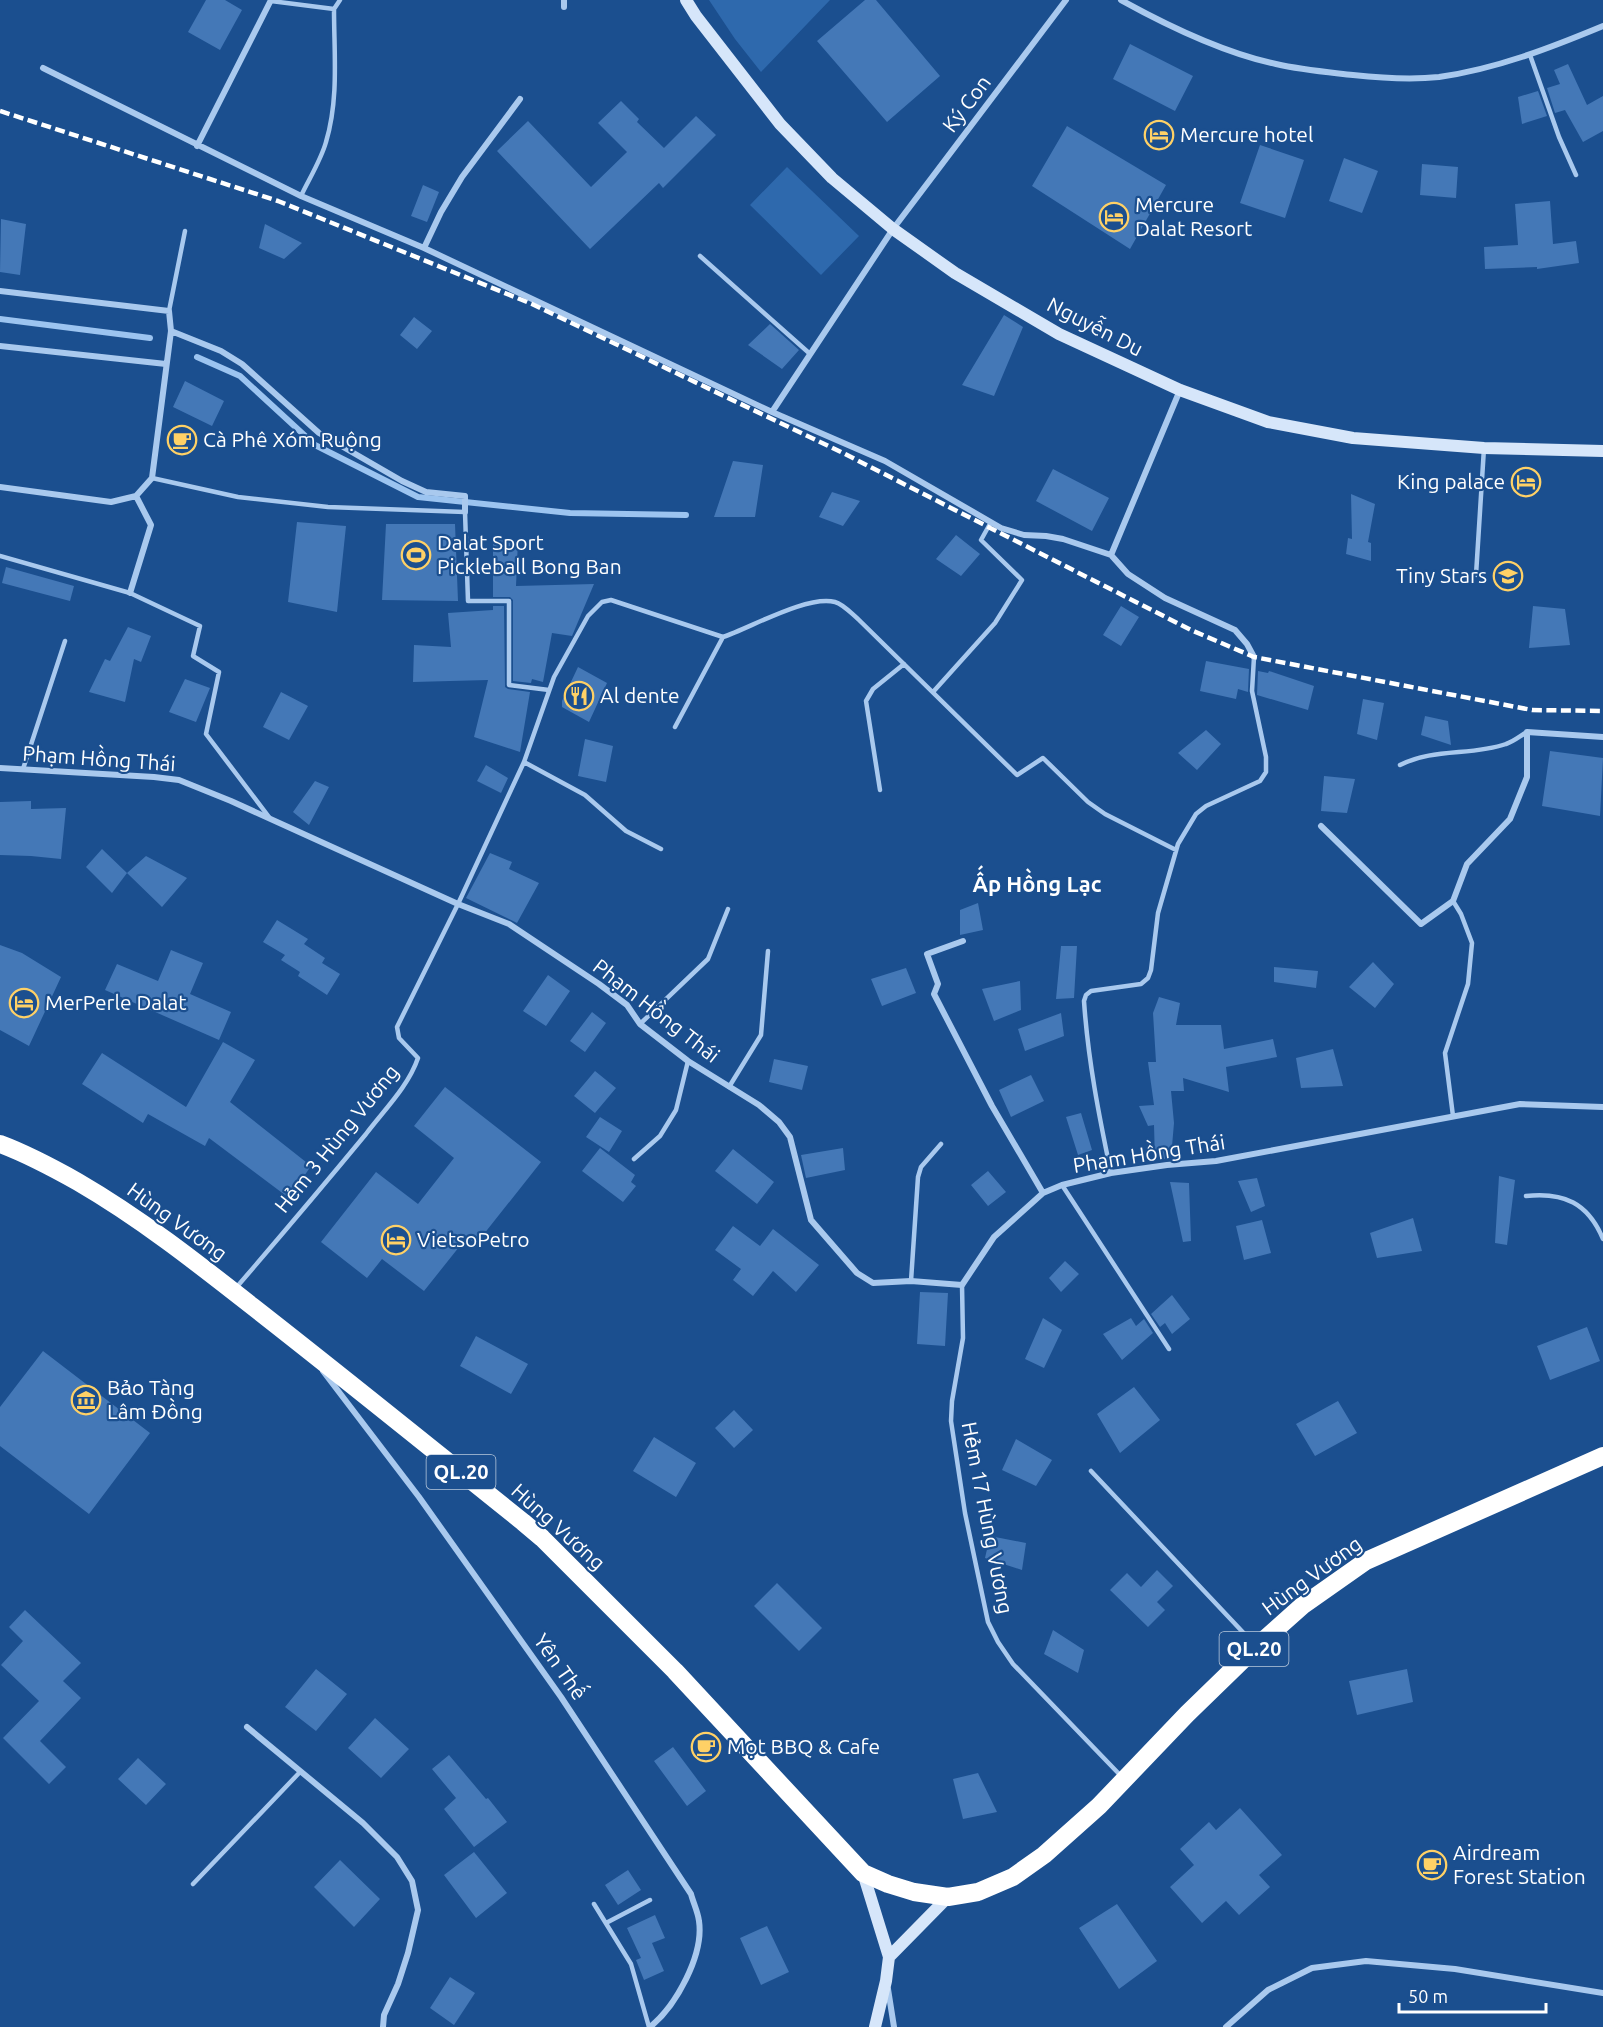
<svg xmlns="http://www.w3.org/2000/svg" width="1603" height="2027" viewBox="0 0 1603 2027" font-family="Ubuntu,sans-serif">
<rect width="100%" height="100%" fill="#1b4f8f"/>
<path fill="#2e69ad" d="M709 0H830L761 72 735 39Z
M787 167 859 236 821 275 750 205Z"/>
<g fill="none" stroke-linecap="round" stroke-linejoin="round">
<path stroke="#9cc4f0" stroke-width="6" d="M0 319 150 338
M197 357 240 376 315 445 418 497 570 513 686 515"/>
</g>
<path fill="#4478b7" d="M206 0H225L242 10 220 50 188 32Z
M865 0H876L940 76 887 122 817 41Z
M1130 44 1193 76 1175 111 1113 79Z
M1568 64 1587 105 1603 96V131L1583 142 1565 110 1555 113 1547 88 1560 84 1554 70Z
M1538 91 1547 116 1522 124 1518 97Z
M621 101 639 119 637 122 664 148 696 116 716 135 663 188 659 183 590 249 497 151 528 121 591 187 627 152 598 123Z
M1067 126 1166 185 1130 249 1032 186Z
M1260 145 1304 160 1285 218 1240 203Z
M1344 158 1378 171 1362 213 1329 201Z
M1422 164 1458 167 1456 198 1420 195Z
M423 185 439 192 427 222 411 216Z
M1550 201 1553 244 1576 241 1579 263 1537 269V267L1485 269 1484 247 1518 245 1515 204Z
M1 219 26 224 20 275 0 272Z
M265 224 302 243 284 259 259 248Z
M1004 315 1023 327 994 396 962 385Z
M414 317 432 331 417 349 400 335Z
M770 324 799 350 782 369 748 345Z
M185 381 224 401 212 426 173 407Z
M733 461 763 465 755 517H714Z
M1053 469 1109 498 1092 531 1036 501Z
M832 492 860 501 843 526 819 517Z
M1351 494 1375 504 1368 542 1371 543V561L1346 554 1348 538 1352 539Z
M297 522 346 526 337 612 288 602Z
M386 524H455L458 601 382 600Z
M956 535 980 554 961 576 936 559Z
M493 540H518L516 586 594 584 572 636 552 633 543 682 532 679 531 683 513 681V600L510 597H493Z
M6 567 74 586 70 601 2 583Z
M493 606H504L505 687 508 689 530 692 520 752 474 737 488 680 413 682 414 645 451 647 448 613 493 610Z
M1121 606 1139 617 1121 646 1103 635Z
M1533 606 1565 609 1570 645 1529 648Z
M128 627 151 636 141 662 134 659 125 702 89 692 105 659 110 661Z
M1206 661 1249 669 1248 692 1238 689 1236 699 1200 691Z
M578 667 607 683 589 722 562 707V701Z
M1258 671 1268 673 1269 671 1314 686 1308 710 1257 695Z
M185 679 210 688 196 722 169 712Z
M281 692 308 706 289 740 263 727Z
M1363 699 1384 703 1377 740 1357 734Z
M1425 716 1448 721 1451 745 1421 735Z
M1206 730 1221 744 1197 770 1178 753Z
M585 739 613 746 606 782 578 776Z
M1550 751 1603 758 1600 816 1542 806Z
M486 765 508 778 501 793 477 781Z
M1324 776 1355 779 1347 813 1321 811Z
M315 781 329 787 309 825 293 812Z
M31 801V809L66 808 61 859 31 856 0 855V802Z
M102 849 127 873 112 893 86 867Z
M490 853 512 862 509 869 539 883 517 923 466 898Z
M146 856 187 878 162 907 127 873Z
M978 903 983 930 960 935V910Z
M277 920 308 939 304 944 325 958 322 963 340 974 327 995 298 976 300 972 281 960 285 955 263 942Z
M0 945 22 953 61 977 29 1046 0 1030Z
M1061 946H1077L1074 998 1056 999Z
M171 950 203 963 190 994 231 1012 219 1040 105 990 117 964 158 981Z
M1373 962 1394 984 1375 1008 1349 987Z
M1274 967 1318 971 1316 988 1274 982Z
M906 968 916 993 882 1006 871 979Z
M548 975 570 991 546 1026 523 1011Z
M1020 981 1021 1010 994 1021 982 989Z
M1159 997 1180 1003 1176 1025H1221L1224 1049 1273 1039 1277 1057 1226 1067 1229 1092 1183 1078 1184 1091H1171L1174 1123 1171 1158 1155 1160 1154 1125 1148 1126 1139 1106 1154 1105 1148 1062H1156L1153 1013Z
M592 1012 606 1023 585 1052 570 1041Z
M1061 1013 1064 1036 1025 1051 1018 1029Z
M223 1042 255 1060 230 1102 311 1166 289 1198 209 1138 205 1146 148 1114 143 1123 82 1084 102 1053 186 1107Z
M1333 1049 1343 1086 1301 1088 1296 1058Z
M774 1059 808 1066 802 1090 769 1082Z
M595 1071 616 1088 595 1113 574 1096Z
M1031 1075 1044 1101 1011 1117 999 1090Z
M445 1087 541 1162 476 1244 467 1237 424 1291 382 1259 367 1278 321 1242 376 1172 418 1204 454 1158 414 1126Z
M1081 1113 1092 1150 1078 1155 1066 1117Z
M600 1117 622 1131 609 1152 586 1137Z
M600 1148 635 1175 631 1182 636 1186 623 1202 582 1171Z
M843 1148 845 1170 806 1178 801 1155Z
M733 1149 774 1182 757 1204 715 1171Z
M988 1171 1006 1192 988 1206 971 1185Z
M1499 1176 1515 1180 1507 1245 1495 1243Z
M1257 1178 1265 1206 1251 1212 1238 1181Z
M1170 1182 1189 1183 1191 1241 1183 1242Z
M1413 1218 1422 1251 1377 1258 1370 1233Z
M1262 1220 1271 1253 1244 1260 1236 1226Z
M733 1226 760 1246 773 1229 819 1265 796 1292 773 1271 753 1296 733 1280 741 1269 715 1250Z
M1065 1261 1079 1274 1061 1292 1049 1278Z
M920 1292 948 1293 945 1346 917 1344Z
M1172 1295 1190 1319 1172 1334 1165 1323 1160 1327 1151 1314Z
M1043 1318 1062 1330 1044 1368 1025 1359Z
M1131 1318 1136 1326 1144 1319 1153 1333 1122 1360 1103 1334Z
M1587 1327 1600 1361 1550 1380 1537 1346Z
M476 1336 528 1364 511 1394 460 1366Z
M43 1351 150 1433 89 1514 0 1446V1407Z
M1134 1387 1160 1420 1120 1453 1097 1414Z
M1338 1401 1357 1433 1315 1456 1296 1424Z
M734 1410 753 1430 734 1448 715 1428Z
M654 1437 696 1463 676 1497 633 1471Z
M1016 1439 1052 1460 1036 1486 1002 1470Z
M990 1536 1026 1543 1022 1570 985 1558Z
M1157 1570 1173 1586 1157 1602 1165 1610 1148 1627 1110 1590 1127 1573 1141 1587Z
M777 1583 822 1628 799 1651 754 1606Z
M25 1610 81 1663 63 1681 81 1698 40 1741 66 1767 49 1784 3 1738 39 1701 1 1665 23 1641 9 1627Z
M1053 1630 1084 1650 1078 1673 1044 1654Z
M316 1669 347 1694 316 1731 285 1707Z
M1407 1669 1413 1702 1357 1715 1349 1681Z
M375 1718 409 1749 381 1778 348 1748Z
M673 1747 706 1791 687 1806 654 1761Z
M449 1755 486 1799 488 1798 507 1822 474 1847 444 1809 456 1798 432 1769Z
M138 1758 166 1784 146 1805 118 1779Z
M978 1773 997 1812 963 1819 953 1779Z
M1240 1808 1282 1855 1259 1875 1270 1887 1239 1915 1226 1901 1202 1923 1170 1887 1194 1865 1180 1849 1209 1822 1216 1830Z
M474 1852 507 1893 476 1918 444 1875Z
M340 1860 380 1899 354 1927 314 1887Z
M628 1870 641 1890 618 1905 605 1885Z
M1117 1904 1157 1961 1119 1989 1079 1928Z
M655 1915 665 1938 652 1943 664 1971 644 1980 636 1960 641 1958 627 1928Z
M767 1926 789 1972 761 1985 740 1938Z
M450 1977 475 1993 454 2025 430 2008Z"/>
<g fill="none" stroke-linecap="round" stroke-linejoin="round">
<path stroke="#a9c9ee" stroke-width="4.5" d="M271 1 334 9 340 0
M1530 55 1559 137 1576 175
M301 196C309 179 321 160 326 142 339 99 334 53 334 9
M700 256 809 353
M169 311 185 231
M152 478 238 497 328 507 465 512 468 601H509V685L549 690
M0 556 130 593 200 626 193 656 219 672 206 734 269 817
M1476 575 1484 448
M933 692 995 623 1022 580 981 540 991 522
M675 727 723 637
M524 762 585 795 626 831 661 849
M1400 765C1433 748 1472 756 1506 744 1513 742 1520 736 1527 732
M23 769 65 641
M880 790 866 701 873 689 904 664
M1453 901 1461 914 1472 943 1468 984 1445 1053 1453 1116
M640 1024 708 959 728 909
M729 1087 761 1035 768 951
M634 1159 660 1136 676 1110 688 1061
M1111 1173C1099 1116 1088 1060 1084 1001L1086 995 1091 991 1141 984 1148 978 1151 970 1158 913 1178 844 1196 814 1206 806 1260 781 1266 772V757L1252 691 1254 657
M1062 1185 1169 1349
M1526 1196C1564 1192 1588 1203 1603 1239
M911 1281 918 1177 921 1167 941 1144
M962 1285 963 1338 952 1401 951 1421 965 1513 988 1622 998 1642 1013 1664 1122 1777
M235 1289C279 1238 323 1186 366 1134 384 1110 408 1087 418 1058L399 1038 397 1027 458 904 524 762 554 677 588 616 602 602 611 600 723 637C752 627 807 595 835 602 843 604 852 614 858 619L1017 775 1043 758 1088 802 1105 814 1176 850
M1091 1471 1254 1644
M193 1884 300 1772
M594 1904 631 1964 649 2027
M606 1923 650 1900"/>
<path stroke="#a9c9ee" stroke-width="6" d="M564 0V7
M1121 0C1168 26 1224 53 1276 64 1302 70 1327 72 1353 75 1381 78 1410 80 1439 77 1496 69 1550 48 1603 26
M43 68 301 196 424 248 772 412 885 461 1001 528 1024 535 1046 536 1063 539 1111 555 1128 574 1165 598 1235 630 1247 644 1254 657
M197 146 271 0
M424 248 441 212 462 177 520 99
M0 291 169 311 171 331 152 478 136 496 111 502 0 487
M171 331 221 351 242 364 319 433 402 481 426 492 465 496V512
M0 346 166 364
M772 412 893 229 1066 0
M1111 555 1180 390
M130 593 151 525 136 496
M0 768 154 777 179 780 231 801 458 904 509 924 599 984 627 1005 640 1024 688 1061 759 1105 779 1122 790 1137 811 1220 857 1273 873 1283 911 1281 962 1285 994 1237 1043 1193 1062 1185 1111 1173 1167 1165 1216 1161 1520 1104 1603 1107
M1321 826 1421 924 1453 901 1467 864 1510 819 1527 777V732L1603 737
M963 941 927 954 938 984 934 994 992 1106 1043 1193
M323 1371 419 1497 561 1697 691 1894C693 1902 698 1912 699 1921 704 1955 676 2006 650 2027
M247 1727 363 1823 397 1857 412 1881 418 1910 408 1953 398 1984 384 2015 383 2027
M888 1989 894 2027
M1226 2027 1268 1990 1312 1968 1366 1961 1455 1969 1603 1993"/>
<path stroke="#d6e6fa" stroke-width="12" d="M686 0 696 16 780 124 832 178 893 229 955 273 1059 334 1180 390 1268 422 1353 438 1484 448 1603 451
M863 1873 889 1957 886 1981 875 2027
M889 1957 948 1897"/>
<path stroke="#fff" stroke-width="18" d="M0 1144C27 1154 53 1168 78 1182 140 1218 196 1262 252 1306 343 1377 433 1450 523 1522L542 1538 675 1671 863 1873 888 1884 914 1892 948 1897 978 1892 1013 1877 1044 1855 1099 1806 1187 1714 1256 1647 1302 1606 1366 1561 1603 1456"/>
<path stroke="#fff" stroke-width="4.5" stroke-dasharray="10 4.5" stroke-linecap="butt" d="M0 111 278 201 532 304 841 452 1191 630 1254 657 1532 710 1603 711"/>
</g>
<defs>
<g id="hotel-ring" transform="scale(1.5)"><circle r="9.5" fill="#1b4f8f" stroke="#ffd166" stroke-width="1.5"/><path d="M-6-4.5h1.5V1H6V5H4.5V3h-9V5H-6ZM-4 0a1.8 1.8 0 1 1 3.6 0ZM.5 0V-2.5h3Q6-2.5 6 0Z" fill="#ffd166"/></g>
<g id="cafe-ring" transform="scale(1.5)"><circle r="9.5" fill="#1b4f8f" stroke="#ffd166" stroke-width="1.5"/><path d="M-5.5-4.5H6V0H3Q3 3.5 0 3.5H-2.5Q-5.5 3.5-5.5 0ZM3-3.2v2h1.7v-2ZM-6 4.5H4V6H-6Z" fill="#ffd166"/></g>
<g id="stadium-ring" transform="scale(1.5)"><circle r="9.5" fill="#1b4f8f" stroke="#ffd166" stroke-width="1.5"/><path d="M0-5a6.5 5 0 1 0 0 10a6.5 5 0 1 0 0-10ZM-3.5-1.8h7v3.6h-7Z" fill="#ffd166"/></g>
<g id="school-ring" transform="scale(1.5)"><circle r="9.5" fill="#1b4f8f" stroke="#ffd166" stroke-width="1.5"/><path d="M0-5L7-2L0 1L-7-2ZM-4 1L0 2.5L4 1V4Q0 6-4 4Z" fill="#ffd166"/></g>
<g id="restaurant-ring" transform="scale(1.5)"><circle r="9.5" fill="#1b4f8f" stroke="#ffd166" stroke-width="1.5"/><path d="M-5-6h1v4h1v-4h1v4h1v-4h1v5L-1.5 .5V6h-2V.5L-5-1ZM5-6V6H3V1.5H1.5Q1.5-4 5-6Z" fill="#ffd166"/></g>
<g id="museum-ring" transform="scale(1.5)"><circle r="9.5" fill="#1b4f8f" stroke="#ffd166" stroke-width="1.5"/><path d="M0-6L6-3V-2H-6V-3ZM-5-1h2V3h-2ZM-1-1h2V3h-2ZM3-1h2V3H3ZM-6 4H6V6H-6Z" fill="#ffd166"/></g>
</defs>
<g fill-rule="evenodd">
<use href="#hotel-ring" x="1159" y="135"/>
<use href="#hotel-ring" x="1114" y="217"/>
<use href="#cafe-ring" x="182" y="440"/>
<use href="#hotel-ring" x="1526" y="482"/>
<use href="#stadium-ring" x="416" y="555"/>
<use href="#school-ring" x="1508" y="576"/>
<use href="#restaurant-ring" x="579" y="696"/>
<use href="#hotel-ring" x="24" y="1003"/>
<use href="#hotel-ring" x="396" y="1240"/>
<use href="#museum-ring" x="86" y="1400"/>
<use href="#cafe-ring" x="706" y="1747"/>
<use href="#cafe-ring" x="1432" y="1865"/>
</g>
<g text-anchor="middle" stroke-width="4.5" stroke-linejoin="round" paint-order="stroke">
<g fill="#1b4f8f" stroke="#bbcadd" stroke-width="1.5">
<rect x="426.5" y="1455" width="69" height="34" rx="4.5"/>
<rect x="1219.5" y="1632" width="69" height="34" rx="4.5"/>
</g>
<g font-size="20" font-weight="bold" fill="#fff">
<text x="461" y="1479">QL.20</text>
<text x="1254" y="1656">QL.20</text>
</g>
<g font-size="21" fill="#fff" stroke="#1b4f8f">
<text transform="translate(967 104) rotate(-53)" y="7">Ký Con</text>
<text transform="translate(1095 327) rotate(27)" y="7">Nguyễn Du</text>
<text transform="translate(99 759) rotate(4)" y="7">Phạm Hồng Thái</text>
<text transform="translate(656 1011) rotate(38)" y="7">Phạm Hồng Thái</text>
<text transform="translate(337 1139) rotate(-51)" y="7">Hẻm 3 Hùng Vương</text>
<text transform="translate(1149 1154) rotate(-9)" y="7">Phạm Hồng Thái</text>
<text transform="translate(177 1222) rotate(36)" y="7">Hùng Vương</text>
<text transform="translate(987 1518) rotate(79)" y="7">Hẻm 17 Hùng Vương</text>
<text transform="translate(558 1527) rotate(42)" y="7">Hùng Vương</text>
<text transform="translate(1312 1576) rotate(-36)" y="7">Hùng Vương</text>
<text transform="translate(560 1667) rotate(55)" y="7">Yên Thế</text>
</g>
<g font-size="21" fill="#fff" stroke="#1b4f8f" text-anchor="start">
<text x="1180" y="142">Mercure hotel</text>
<text x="1135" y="212">Mercure<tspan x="1135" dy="24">Dalat Resort</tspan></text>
<text x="203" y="447">Cà Phê Xóm Ruộng</text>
<text x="1505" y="489" text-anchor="end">King palace</text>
<text x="437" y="550">Dalat Sport<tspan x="437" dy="24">Pickleball Bong Ban</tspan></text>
<text x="1487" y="583" text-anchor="end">Tiny Stars</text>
<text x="600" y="703">Al dente</text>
<text x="45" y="1010">MerPerle Dalat</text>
<text x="417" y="1247">VietsoPetro</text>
<text x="107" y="1395">Bảo Tàng<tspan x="107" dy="24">Lâm Đồng</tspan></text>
<text x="727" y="1754">Mọt BBQ &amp; Cafe</text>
<text x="1453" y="1860">Airdream<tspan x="1453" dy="24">Forest Station</tspan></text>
</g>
<g font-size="22" font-weight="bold" fill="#fff" stroke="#1b4f8f">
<text x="1037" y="892">Ấp Hồng Lạc</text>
</g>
</g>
<path d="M1399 2003v9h147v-9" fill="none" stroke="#ffffff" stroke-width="3"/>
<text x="1408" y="2003" font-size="18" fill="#ffffff" stroke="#1b4f8f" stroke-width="4.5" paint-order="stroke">50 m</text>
</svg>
